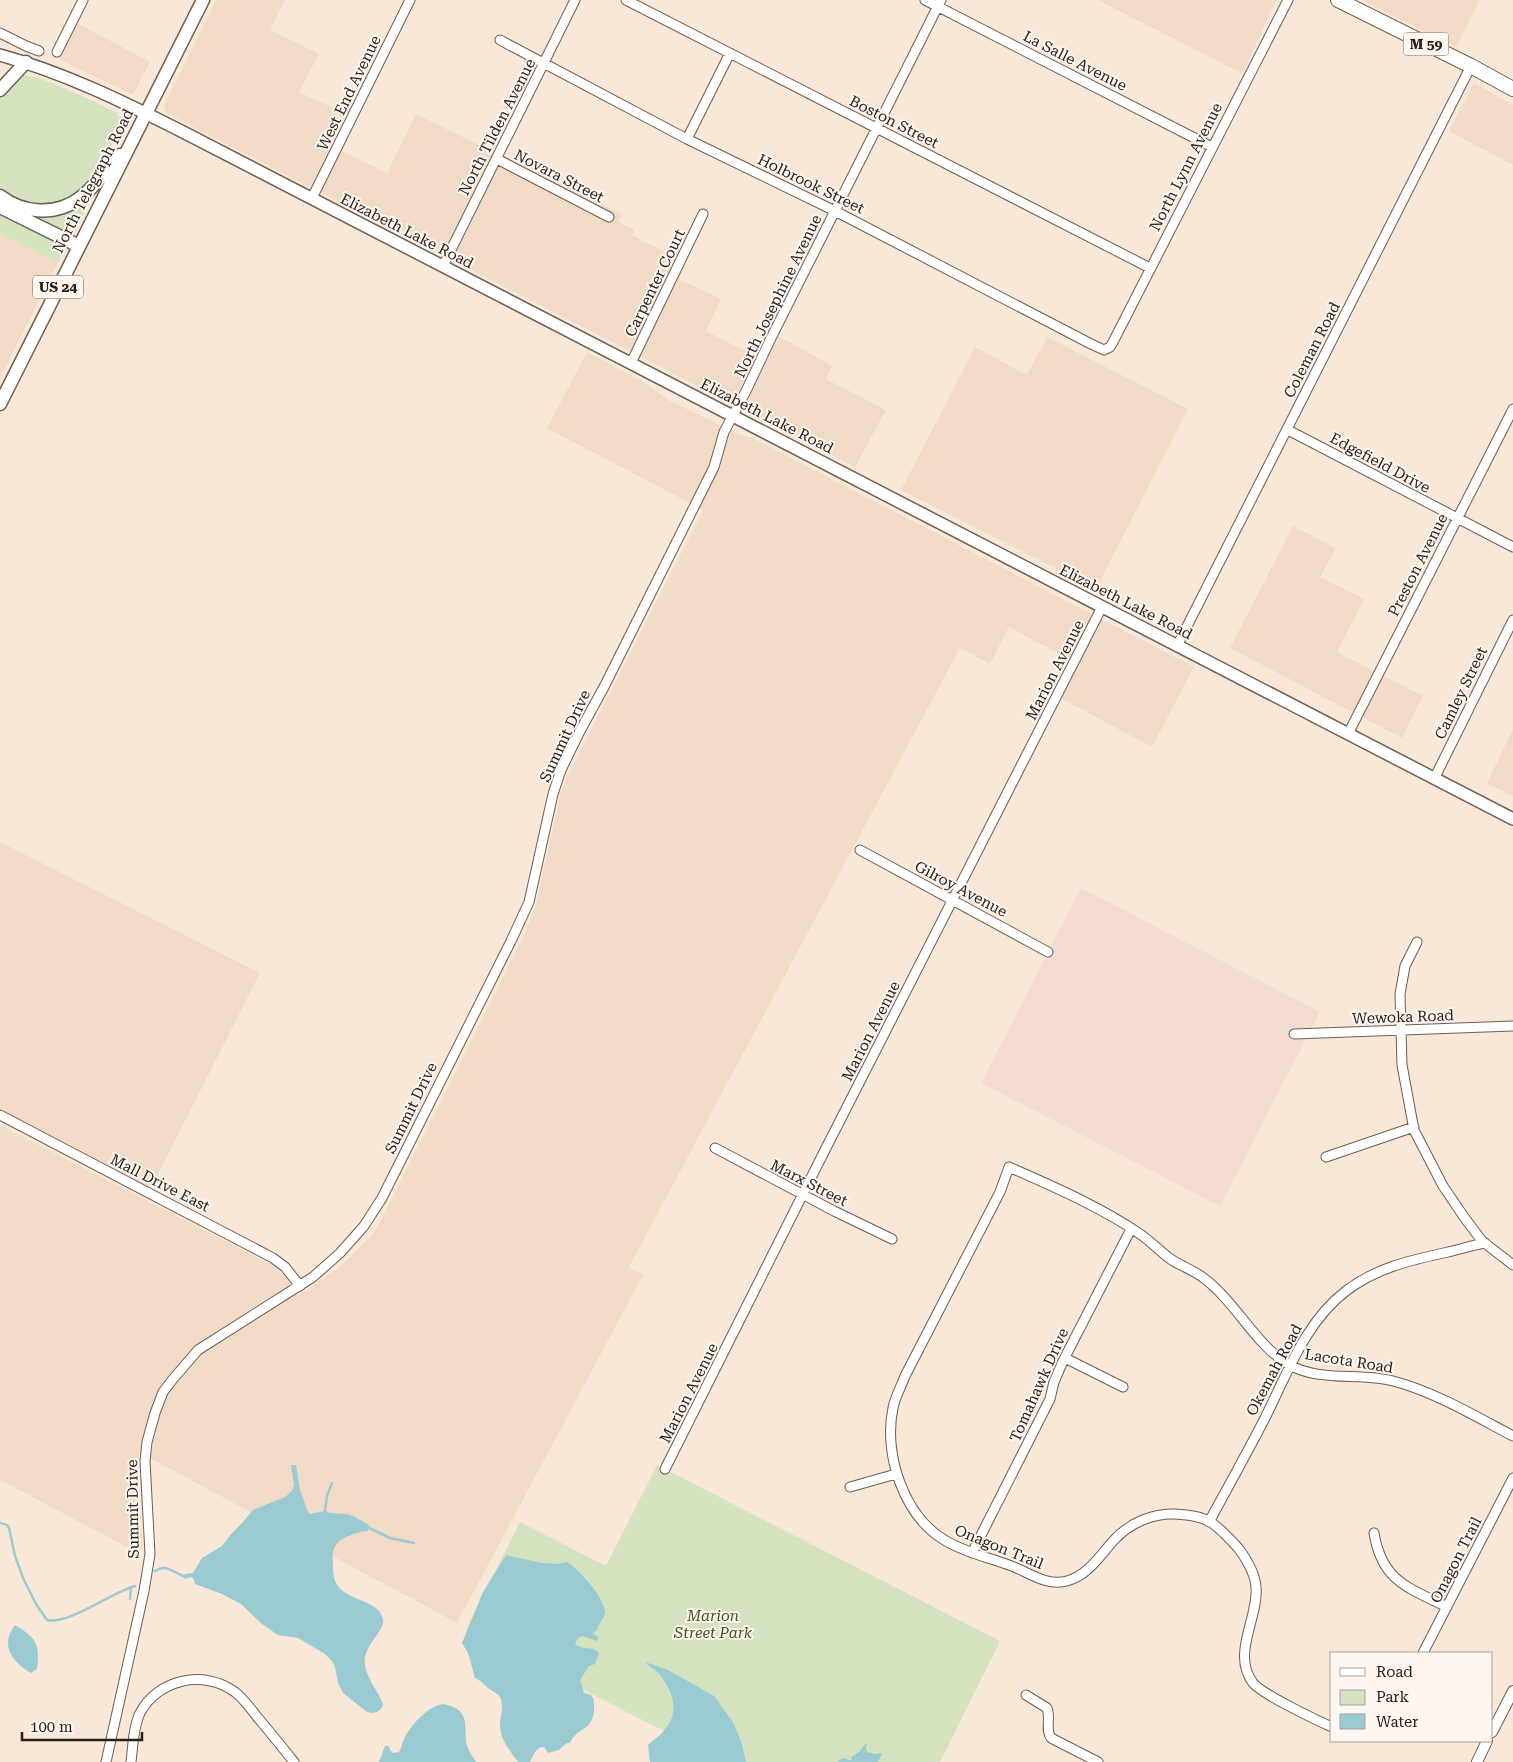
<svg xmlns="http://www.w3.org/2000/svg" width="1513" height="1762" viewBox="0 0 1513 1762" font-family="'Roboto Serif',serif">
<rect width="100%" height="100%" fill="#f9e8d8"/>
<path fill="#f1dbc6" d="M216 0H285L270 30 319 54 299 92 346 114 330 145 387 173 416 114 487 149 506 156 622 214 618 222 635 230 632 235 686 263 679 279 721 299 706 331 751 354 763 331 782 338 832 366 826 379 886 410 855 467 166 113 164 105Z
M1098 0H1276L1243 74Z
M1362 0H1480L1456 47Z
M77 23 150 62 133 95 58 59Z
M1474 83 1513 105V165L1449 131Z
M0 234 58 263 0 378Z
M1047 337 1188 409 1096 589 901 490 975 347 1027 375Z
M587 352 639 379 670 401 739 434 752 438 770 447 1194 667 1152 747 1060 698 1077 663 1009 627 990 664 960 648 629 1267 643 1275 457 1623 139 1452 137 1478 142 1533V1550L125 1546 0 1480V1125L270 1264 285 1277 298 1296 341 1266 371 1236 379 1224 526 931 536 904 561 792 567 777 703 510 547 428Z
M1293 526 1336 548 1320 577 1364 599 1337 652 1423 696 1402 738 1230 648Z
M1513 729V796L1487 783Z
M0 842 260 973 151 1188 0 1110Z"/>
<path fill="#f4dcd2" d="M1081 888 1320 1012 1220 1206 981 1083Z"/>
<path fill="#d5e2c0" d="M21 75C41 74 98 104 118 113L117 116 125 118 121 125 123 126 89 186 61 204 30 206 0 191V96Z
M92 196 73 237 17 210Z
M0 211C12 218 48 232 56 241 62 247 61 256 58 263L0 234Z
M657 1465 1000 1641 940 1762H725L466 1630 520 1522 606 1566Z"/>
<path fill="#9acad2" d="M291 1465H296L300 1490 308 1512 310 1514 325 1511 330 1513 347 1514 355 1517 369 1525 368 1531C361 1531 353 1534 346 1537 335 1542 331 1550 333 1562 333 1567 333 1575 335 1581 343 1602 380 1598 383 1620 385 1631 362 1646 365 1665 367 1679 378 1691 383 1704 381 1712 375 1714 367 1712L343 1693 338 1683 335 1667 332 1661 325 1654 298 1638 278 1635 262 1624 241 1604 222 1594 195 1584 194 1579 191 1577 184 1579 185 1574 193 1573 202 1558 222 1546 232 1533 242 1523 253 1510 285 1497 292 1491 294 1485Z
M506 1555 542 1563 557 1564 567 1562C579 1569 605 1599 605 1612 604 1620 598 1623 597 1630L593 1633 598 1637 597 1641 582 1636 578 1638 575 1643 576 1645 584 1648 594 1649 599 1653 595 1664 589 1666 580 1680 584 1693 591 1695C595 1701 594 1703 594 1710 593 1731 577 1727 570 1743H567L559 1750 548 1753 544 1747C535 1747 534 1755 530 1762H518C510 1751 499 1738 500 1723 500 1718 502 1713 502 1708 502 1692 496 1695 487 1687 481 1682 483 1682 475 1678L468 1653 462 1643 483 1592Z
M15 1625C37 1638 40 1645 37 1669L31 1673C11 1662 0 1644 15 1625Z
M645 1662 668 1670 714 1696 733 1722 742 1744 746 1762H650L648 1745C652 1741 656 1738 660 1735 681 1714 675 1696 660 1675 656 1669 649 1667 645 1662Z
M443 1704C468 1709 465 1721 466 1740 466 1747 472 1756 476 1762H379L385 1746H389L390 1750 393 1753 399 1752C402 1747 402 1742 405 1737 412 1724 428 1706 443 1704Z
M866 1743 867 1744 866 1748 867 1752 875 1754 882 1753 878 1762H837L843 1758 852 1761 851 1757 859 1752Z"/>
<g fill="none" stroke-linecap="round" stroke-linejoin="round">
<path stroke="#9acad2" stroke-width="2.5" d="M325 1511 327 1496 332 1483
M0 1523 7 1525 9 1528 15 1556 23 1578 36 1604 47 1620C69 1625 112 1592 135 1586
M369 1528 390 1538 414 1543
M155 1571C167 1563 173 1573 184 1576
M130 1599 131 1587"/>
<g stroke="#6d5f51" stroke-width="11">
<path id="minor" d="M626 0 1150 268
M925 0 1212 147
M0 33 26 46 39 51
M500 40 687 139 835 211 1091 344 1104 350 1110 347 1113 342 1288 0
M57 52 83 0
M687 139 730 53
M497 159 609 217
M312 198 410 0
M443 266 575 0
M631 363 703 214
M1288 430 1513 547
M1177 646 1471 66
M1348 734 1513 409
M1434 779 1513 620
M860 850 1048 952
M1417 942 1405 966 1400 994 1402 1065 1414 1130 1443 1186 1464 1217 1482 1241 1513 1265
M1294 1034 1513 1026
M0 1115 273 1258 285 1267 300 1286
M715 1148 834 1211 892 1239
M1326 1157 1414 1127
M1065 1358 1123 1387
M665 1469 826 1148 1102 607
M850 1487 896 1474
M1209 1522C1228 1487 1247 1453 1265 1418 1287 1374 1306 1321 1346 1291 1377 1267 1412 1260 1448 1252 1461 1249 1473 1245 1485 1243
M1374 1533C1382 1581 1407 1587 1447 1607
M972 1553 1050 1399 1054 1382 1063 1361 1131 1229
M1423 1653 1513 1478
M1026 1695 1047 1708C1051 1718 1045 1729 1051 1738L1098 1762
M1332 1727C1316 1720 1262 1694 1253 1683 1231 1654 1259 1617 1256 1587 1255 1573 1247 1560 1239 1549 1231 1540 1222 1530 1212 1523 1201 1516 1188 1515 1175 1514 1153 1513 1130 1523 1115 1539 1100 1555 1089 1575 1067 1581 1045 1587 1026 1570 1006 1564 986 1557 965 1552 946 1541 904 1517 883 1454 893 1408 895 1397 901 1387 905 1376L1000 1192 1009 1167C1052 1186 1101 1207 1140 1234 1150 1241 1159 1250 1169 1258 1180 1266 1194 1270 1205 1279 1236 1303 1254 1342 1286 1363 1318 1383 1359 1372 1393 1381 1435 1392 1475 1416 1513 1436
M106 1762 144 1591 150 1554 145 1461 147 1442 155 1413 163 1392 173 1379 198 1350 313 1277 340 1253 364 1226 382 1198 511 941 529 902 553 794 561 770 580 731 604 687 714 467 724 432 746 391 771 338 941 0
M131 1762C133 1746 133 1728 140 1713 158 1679 204 1669 235 1692 244 1699 251 1709 258 1718 270 1732 282 1747 294 1762"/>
</g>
<g stroke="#6d5f51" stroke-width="12">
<path id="tertiary" d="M1492 1732 1513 1691
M1477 1762 1487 1741"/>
</g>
<g stroke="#6d5f51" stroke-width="14">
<path id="secondary" d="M0 55C65 73 124 102 185 133L1513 819"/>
</g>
<g stroke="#6d5f51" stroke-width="15">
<path id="primary" d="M0 90 26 62
M0 196C23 214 56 216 80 198 95 187 107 169 120 155
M0 207 79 246
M0 404 203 0"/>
</g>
<g stroke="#6d5f51" stroke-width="16">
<path id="trunk" d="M1338 0 1471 66 1513 89"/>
</g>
<use href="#minor" stroke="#fff" stroke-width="9"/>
<use href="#tertiary" stroke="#fff" stroke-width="10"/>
<use href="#secondary" stroke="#fff" stroke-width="11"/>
<use href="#primary" stroke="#fff" stroke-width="12"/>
<use href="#trunk" stroke="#fff" stroke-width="14"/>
</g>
<g text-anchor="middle" stroke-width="4" stroke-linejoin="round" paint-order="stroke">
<g fill="#fef7f1" stroke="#67605a" stroke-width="1">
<rect x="1403.5" y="32.5" width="45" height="23" rx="4"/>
<rect x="33" y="275.5" width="50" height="23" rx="4"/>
</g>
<g font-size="14" font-weight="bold" fill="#26201a">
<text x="1426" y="49">M 59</text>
<text x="58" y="292">US 24</text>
</g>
<g font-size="15" fill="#26201a" stroke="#fef7f1">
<text transform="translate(1075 61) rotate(27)" y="5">La Salle Avenue</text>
<text transform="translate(349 93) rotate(-64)" y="5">West End Avenue</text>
<text transform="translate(894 122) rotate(27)" y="5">Boston Street</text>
<text transform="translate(497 127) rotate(-63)" y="5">North Tilden Avenue</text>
<text transform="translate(1186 167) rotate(-63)" y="5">North Lynn Avenue</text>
<text transform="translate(559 176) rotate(27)" y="5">Novara Street</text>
<text transform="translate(93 181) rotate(-63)" y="5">North Telegraph Road</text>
<text transform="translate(811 184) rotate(26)" y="5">Holbrook Street</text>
<text transform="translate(407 231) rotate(27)" y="5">Elizabeth Lake Road</text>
<text transform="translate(655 283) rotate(-64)" y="5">Carpenter Court</text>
<text transform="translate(778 296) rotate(-64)" y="5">North Josephine Avenue</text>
<text transform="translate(1312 350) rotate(-63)" y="5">Coleman Road</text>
<text transform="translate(767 416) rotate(27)" y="5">Elizabeth Lake Road</text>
<text transform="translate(1380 463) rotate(28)" y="5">Edgefield Drive</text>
<text transform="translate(1418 565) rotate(-63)" y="5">Preston Avenue</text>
<text transform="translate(1126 602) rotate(27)" y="5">Elizabeth Lake Road</text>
<text transform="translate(1055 670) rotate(-63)" y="5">Marion Avenue</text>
<text transform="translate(1461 693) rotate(-64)" y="5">Camley Street</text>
<text transform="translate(565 736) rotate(-65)" y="5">Summit Drive</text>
<text transform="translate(961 889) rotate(28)" y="5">Gilroy Avenue</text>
<text transform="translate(1403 1017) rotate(-2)" y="5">Wewoka Road</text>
<text transform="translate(871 1031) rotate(-63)" y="5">Marion Avenue</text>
<text transform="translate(411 1108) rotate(-64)" y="5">Summit Drive</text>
<text transform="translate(160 1183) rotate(27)" y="5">Mall Drive East</text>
<text transform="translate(809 1183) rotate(27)" y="5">Marx Street</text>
<text transform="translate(1349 1361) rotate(9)" y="5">Lacota Road</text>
<text transform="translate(1274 1370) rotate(-62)" y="5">Okemah Road</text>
<text transform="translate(1039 1385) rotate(-66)" y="5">Tomahawk Drive</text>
<text transform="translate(689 1393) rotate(-63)" y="5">Marion Avenue</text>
<text transform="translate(133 1509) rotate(-91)" y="5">Summit Drive</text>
<text transform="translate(999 1547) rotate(22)" y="5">Onagon Trail</text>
<text transform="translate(1456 1560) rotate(-63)" y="5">Onagon Trail</text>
</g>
<g font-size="15" font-style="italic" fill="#3f511b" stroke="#fef7f1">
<text x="713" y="1621">Marion<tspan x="713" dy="17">Street Park</tspan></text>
</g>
</g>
<rect x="1330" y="1652" width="162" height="90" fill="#fef7f1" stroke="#a8a19b"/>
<rect x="1340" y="1668" width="25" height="8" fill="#ffffff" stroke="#a8a19b"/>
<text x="1376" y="1677" font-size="15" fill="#26201a">Road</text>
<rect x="1340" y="1690" width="25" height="15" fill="#d5e2c0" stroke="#a8a19b"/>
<text x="1376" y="1702" font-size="15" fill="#26201a">Park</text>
<rect x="1340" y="1714" width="25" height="15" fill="#9acad2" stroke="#a8a19b"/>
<text x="1376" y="1727" font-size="15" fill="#26201a">Water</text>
<path d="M22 1732v8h120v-8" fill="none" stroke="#26201a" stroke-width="2.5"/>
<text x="30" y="1732" font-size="15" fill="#26201a" stroke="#fef7f1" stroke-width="4" paint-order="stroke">100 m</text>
</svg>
